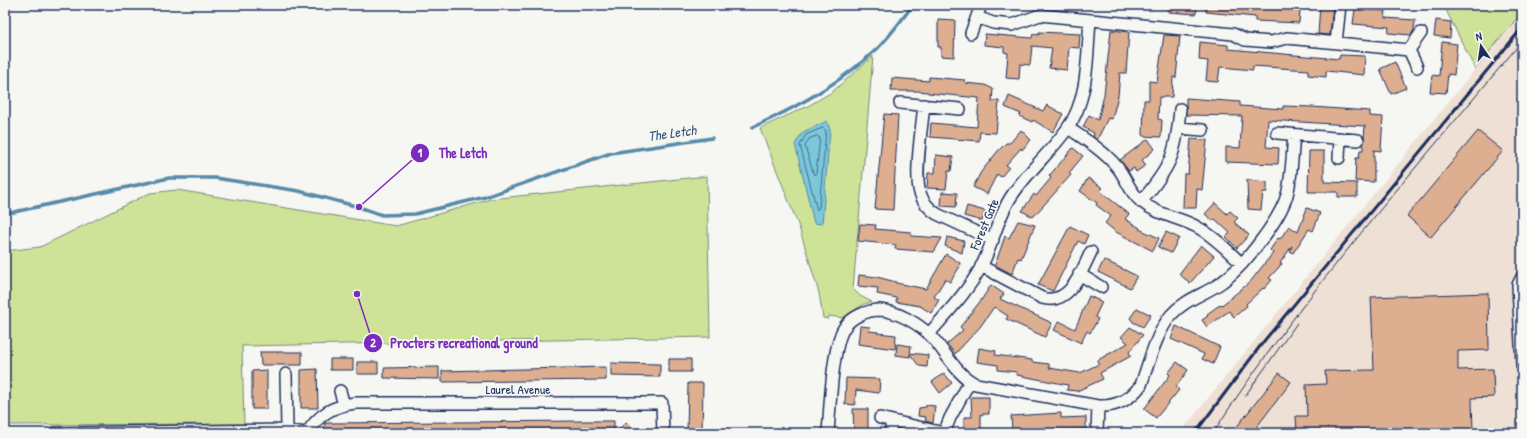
<svg xmlns="http://www.w3.org/2000/svg" width="1527" height="438" viewBox="0 0 1527 438" font-family="'Patrick Hand',sans-serif">
<rect width="100%" height="100%" fill="#f6f6f2"/>
<filter id="ink" filterUnits="userSpaceOnUse"><feTurbulence type="fractalNoise" baseFrequency=".025" numOctaves="2"/><feDisplacementMap in="SourceGraphic" scale="8" xChannelSelector="R" yChannelSelector="G"/><feConvolveMatrix kernelMatrix="1 2 1 2 8 2 1 2 1" color-interpolation-filters="sRGB"/></filter>
<g filter="url(#ink)">
<path fill="#eee0d4" d="M1522 12V433H1180L1445 106Z"/>
<path fill="#cfe398" stroke="#75897b" d="M1438 5H1522V12L1475 69 1444 6Z
M873 56 853 289 860 296 872 302 864 304 843 318 829 316 828 319 823 318 819 293 799 227 760 128 808 106 832 92Z
M707 176 710 337 242 346 244 424 5 425V251L40 247 150 193 177 190 396 226 491 199Z"/>
<path fill="#7bc7da" stroke="#558aa8" d="M827 121 830 130 822 224 814 223 795 144 803 132Z"/>
<g fill="none" stroke-linecap="round" stroke-linejoin="round">
<path stroke="#416c90" stroke-width="1" d="M823 128 826 131 819 208 817 210 800 145 806 135Z
M817 136 820 138 816 173 814 175 805 146 809 139Z"/>
<path stroke="#558aa8" stroke-width="3.5" d="M753 127C798 107 842 82 878 48 891 35 902 19 913 5
M5 214 169 178H215L299 191 359 207 382 215 415 214 485 197 611 153 712 138"/>
</g>
<path fill="#ddae8f" stroke="#1b2f5e" d="M1168 5H1197L1196 14 1168 12Z
M1206 5H1249V7L1281 9 1282 5H1295V10L1300 11 1299 23 1255 21V17L1206 12Z
M1320 5H1333L1330 35 1318 34Z
M1355 9 1386 11 1385 18 1415 20 1414 30 1411 35 1388 33 1389 27 1353 24Z
M938 19 955 20 954 57 941 56V47H938Z
M1436 20 1451 22 1450 38 1434 36Z
M1111 30 1129 32 1126 73H1120L1118 96 1112 119 1108 118 1097 140 1093 137 1094 133 1083 127 1089 115 1098 120 1104 95Z
M1039 32 1080 34 1079 48 1069 47 1067 70 1049 68 1052 48 1032 46 1030 65 1020 64 1019 79 1006 78 1008 53 1004 52V47L984 45 985 34 1032 38 1033 34 1039 35Z
M1164 35 1180 36 1176 78 1173 77 1172 97H1159L1158 119 1162 120 1161 137 1143 136 1144 100H1149V81L1157 82Z
M1200 42 1228 45V49L1339 59 1340 55 1365 56 1364 75 1326 71V77L1308 75V70L1253 66V70L1220 67 1218 82 1206 81 1208 61 1199 60Z
M1442 42 1457 44 1454 75 1448 74 1446 93 1430 92 1432 75 1439 76Z
M1395 62 1406 88 1391 94 1380 69Z
M929 77 965 80V83L985 85 993 89 992 101H999L996 133 980 132 979 141 930 137 931 123 977 127 979 98 928 93V92L917 91H891L892 78 929 81Z
M1009 96 1043 111 1047 105 1063 114 1053 132 1033 120 1032 122 1019 116 1021 114 1005 107Z
M1186 98 1240 102V106L1283 109V106L1312 107 1370 111V116L1383 117 1381 151 1374 150V182L1355 181 1356 158H1359L1360 150H1363L1365 126 1268 120 1266 147 1279 148 1278 164 1226 162V147L1240 148 1242 116 1186 115Z
M884 114 898 115 893 210 875 209Z
M1021 130 1031 140 1022 150 1021 148 1006 165 1009 167 1001 177 997 174 987 194 973 187 981 172 998 151 1006 143H1010Z
M1478 131 1503 151 1431 237 1407 216Z
M1148 139 1155 149 1142 160 1146 165 1136 172 1134 168 1129 171 1120 160Z
M1191 139 1207 140 1202 190 1197 189 1196 208H1183L1184 174H1188Z
M1073 148 1083 156 1069 173 1071 175 1033 217 1022 211 1034 194 1036 196 1051 178 1049 176Z
M1309 151H1324V182L1357 183V197H1338V192H1308Z
M936 155 953 157 951 171H948L946 189 927 188 928 173H935Z
M1088 178 1103 188 1100 191 1129 214 1125 219 1140 228 1139 229 1159 238 1153 251 1116 232 1105 223 1111 216 1096 205 1097 203 1080 191Z
M1247 180 1267 182V192H1263L1261 210 1248 209Z
M942 192 957 193 956 207 941 206Z
M1215 203 1227 214 1230 211 1238 218 1234 222 1249 235 1237 248 1226 237 1230 233 1215 219 1213 221 1205 214Z
M967 206 985 211 982 221 964 216Z
M1307 208 1320 213 1313 231 1309 229 1293 253 1290 251 1292 246 1280 263 1282 264 1269 278 1272 280 1264 289 1263 288 1246 304 1247 306 1234 317 1229 311 1207 327 1202 320 1208 316 1207 314 1221 304 1222 305 1250 282 1273 253 1270 250 1278 238 1280 239 1289 226 1298 232Z
M1018 221 1035 225 1021 259 1018 258 1012 274 995 265 1005 236 1009 238Z
M860 224 876 225 875 229 911 232V236L942 238 934 252 895 249 896 245 858 241Z
M1070 226 1088 235 1084 244 1078 241 1053 291 1038 285Z
M1166 232 1179 238 1171 253 1158 247Z
M947 237 964 241 962 253 945 246Z
M1201 245 1214 256 1190 283 1179 274Z
M946 254 960 263 959 268 950 282 945 279 934 297 939 300 931 313 920 306 896 302 897 298 877 294 878 288 858 286 859 275 877 277 896 282V283L926 289Z
M1104 260 1137 276 1130 288 1098 272Z
M991 285 1004 294 1000 299 1052 323 1045 337 1006 319 1008 316 994 307 980 327 955 354 947 344 963 330 960 327 982 299Z
M1488 293 1489 350 1458 351V370L1493 369 1494 397 1472 398 1473 433H1297L1296 416H1307L1306 385 1326 384 1325 371 1374 370 1371 297Z
M1089 296 1102 302 1095 317 1098 319 1090 333 1087 331 1081 343 1054 330 1059 321 1075 329Z
M1137 308 1151 315 1143 327 1133 322 1130 318Z
M860 326 870 327 869 331 878 332 877 333 896 335 895 349 858 344Z
M1176 326 1220 347 1213 364 1202 359 1204 354 1171 339Z
M1130 327 1143 335 1129 352 1131 356 1100 373 1103 379 1077 391 1067 390 1068 385 1017 375V372L998 370V365L977 362 979 348 996 351 995 355 1032 360V362L1049 364V368L1080 373 1099 364 1098 360 1128 343 1121 337Z
M897 344 911 346 910 353 928 355 927 367 919 366 910 354V357L896 355Z
M260 352H302V365H261Z
M330 359H353V370H330Z
M669 359H691V372H669Z
M357 362H378V374H357Z
M1177 362 1188 370 1176 387 1179 390 1156 418 1144 409 1170 375 1168 373Z
M611 363 660 364V377L611 376Z
M439 367V379L384 378V368Z
M606 367V380L442 382V371Z
M317 369 318 408H301V370Z
M267 370V409H252V371Z
M944 373 952 383 940 393 932 382Z
M1279 373 1291 382 1252 433H1232Z
M846 378 880 379 879 393 856 390 855 405 845 404Z
M688 383H703L702 433H687Z
M971 397H989V414H981V431H964V417H972Z
M926 405 935 406 933 423 925 421 926 417 918 416 919 408 926 407Z
M853 409H868V433H854Z
M1061 413V418L1086 417V429L1062 430V433H1044V430H1012L1011 416Z
M586 421H614V433H323L325 423Z
M626 422 638 433H615Z"/>
<g fill="none" stroke-linecap="round" stroke-linejoin="round">
<g stroke="#1b2f5e" stroke-width="14">
<path id="street" d="M977 17 993 23 1012 25 1040 15 1233 34 1245 40 1271 42 1287 38 1409 50
M971 33 981 5
M1336 43 1340 5
M1417 67 1409 50 1421 33
M900 103 960 109
M924 105C922 126 914 175 920 193 923 202 929 209 937 214L993 240
M1068 128C1086 140 1104 151 1118 168 1127 180 1130 193 1142 202 1159 216 1179 217 1197 227 1214 236 1228 251 1242 264
M1178 128 1203 130
M1277 133 1358 140
M1339 158 1340 138
M1141 202C1171 166 1176 155 1180 109
M981 266 1042 298C1070 306 1081 272 1091 252
M1079 274 1101 287
M1522 277 1518 285 1522 365
M929 334C947 313 968 291 981 267 993 245 997 218 1011 197 1027 172 1050 153 1067 129 1089 99 1087 55 1090 20
M286 374 287 430
M340 391 344 405
M880 418 944 433 950 418 970 381
M55 433 287 430 304 433
M307 433C319 414 333 406 355 403H662L663 433
M828 433C830 409 832 347 844 328 851 317 867 310 880 310 897 311 919 324 931 336 945 351 957 376 976 384L1098 406C1116 407 1130 400 1141 385 1149 362 1156 334 1171 315 1185 299 1206 294 1222 282 1243 267 1280 220 1287 195 1292 176 1292 155 1294 135
M890 433 892 421
M1097 433 1098 406"/>
</g>
<use href="#street" stroke="#f6f6f2" stroke-width="11"/>
<path stroke="#1b2f5e" stroke-width="1" d="M1245 396 1297 323
M1213 433C1303 293 1416 169 1522 41"/>
<path stroke="#1b2f5e" stroke-width="3" d="M1195 433 1264 341 1522 28"/>
</g>
</g>
<g text-anchor="middle" stroke-width="3.5" stroke-linejoin="round" paint-order="stroke">
<g font-size="13" fill="#1b2f5e" stroke="#f6f6f2">
<text transform="translate(984 224) rotate(-67)" y="5">Forest Gate</text>
<text x="518" y="394">Laurel Avenue</text>
</g>
<g font-size="14" font-style="italic" fill="#33557d" stroke="#f6f6f2">
<text transform="translate(672 133) rotate(-8)" y="5">The Letch</text>
</g>
</g>
<path fill="none" stroke="#7b2cbf" stroke-width="1.5" d="M359 207L420 153M357 294L373 343"/>
<g fill="#7b2cbf" stroke="#f6f6f2" stroke-width="1.5">
<circle cx="359" cy="207" r="4"/>
<circle cx="357" cy="294" r="4"/>
<circle cx="420" cy="153" r="10"/>
<circle cx="373" cy="343" r="10"/>
</g>
<g font-size="12" text-anchor="middle" font-weight="bold" fill="#fff">
<text x="420" y="157">1</text>
<text x="373" y="347">2</text>
</g>
<g font-size="14" text-anchor="middle" font-weight="bold" fill="#7b2cbf" stroke="#f6f6f2" stroke-width="3.5" stroke-linejoin="round" paint-order="stroke">
<text x="463" y="158">The Letch</text>
<text x="464" y="348">Procters recreational ground</text>
</g>
<rect width="1527" height="438" fill="none" stroke="#f6f6f2" stroke-width="20"/>
<rect x="10" y="10" width="1507" height="418" fill="none" stroke="#1b2f5e" stroke-width="1.5" filter="url(#ink)"/>
<g transform="translate(1481 46) rotate(347)" stroke="#f6f6f2" stroke-width="3" paint-order="stroke">
<path d="M0-3L7 15L0 10L-7 15Z" fill="#1b2f5e"/>
<text y="-6" font-size="11" font-weight="bold" text-anchor="middle" fill="#1b2f5e">N</text>
</g>
</svg>
